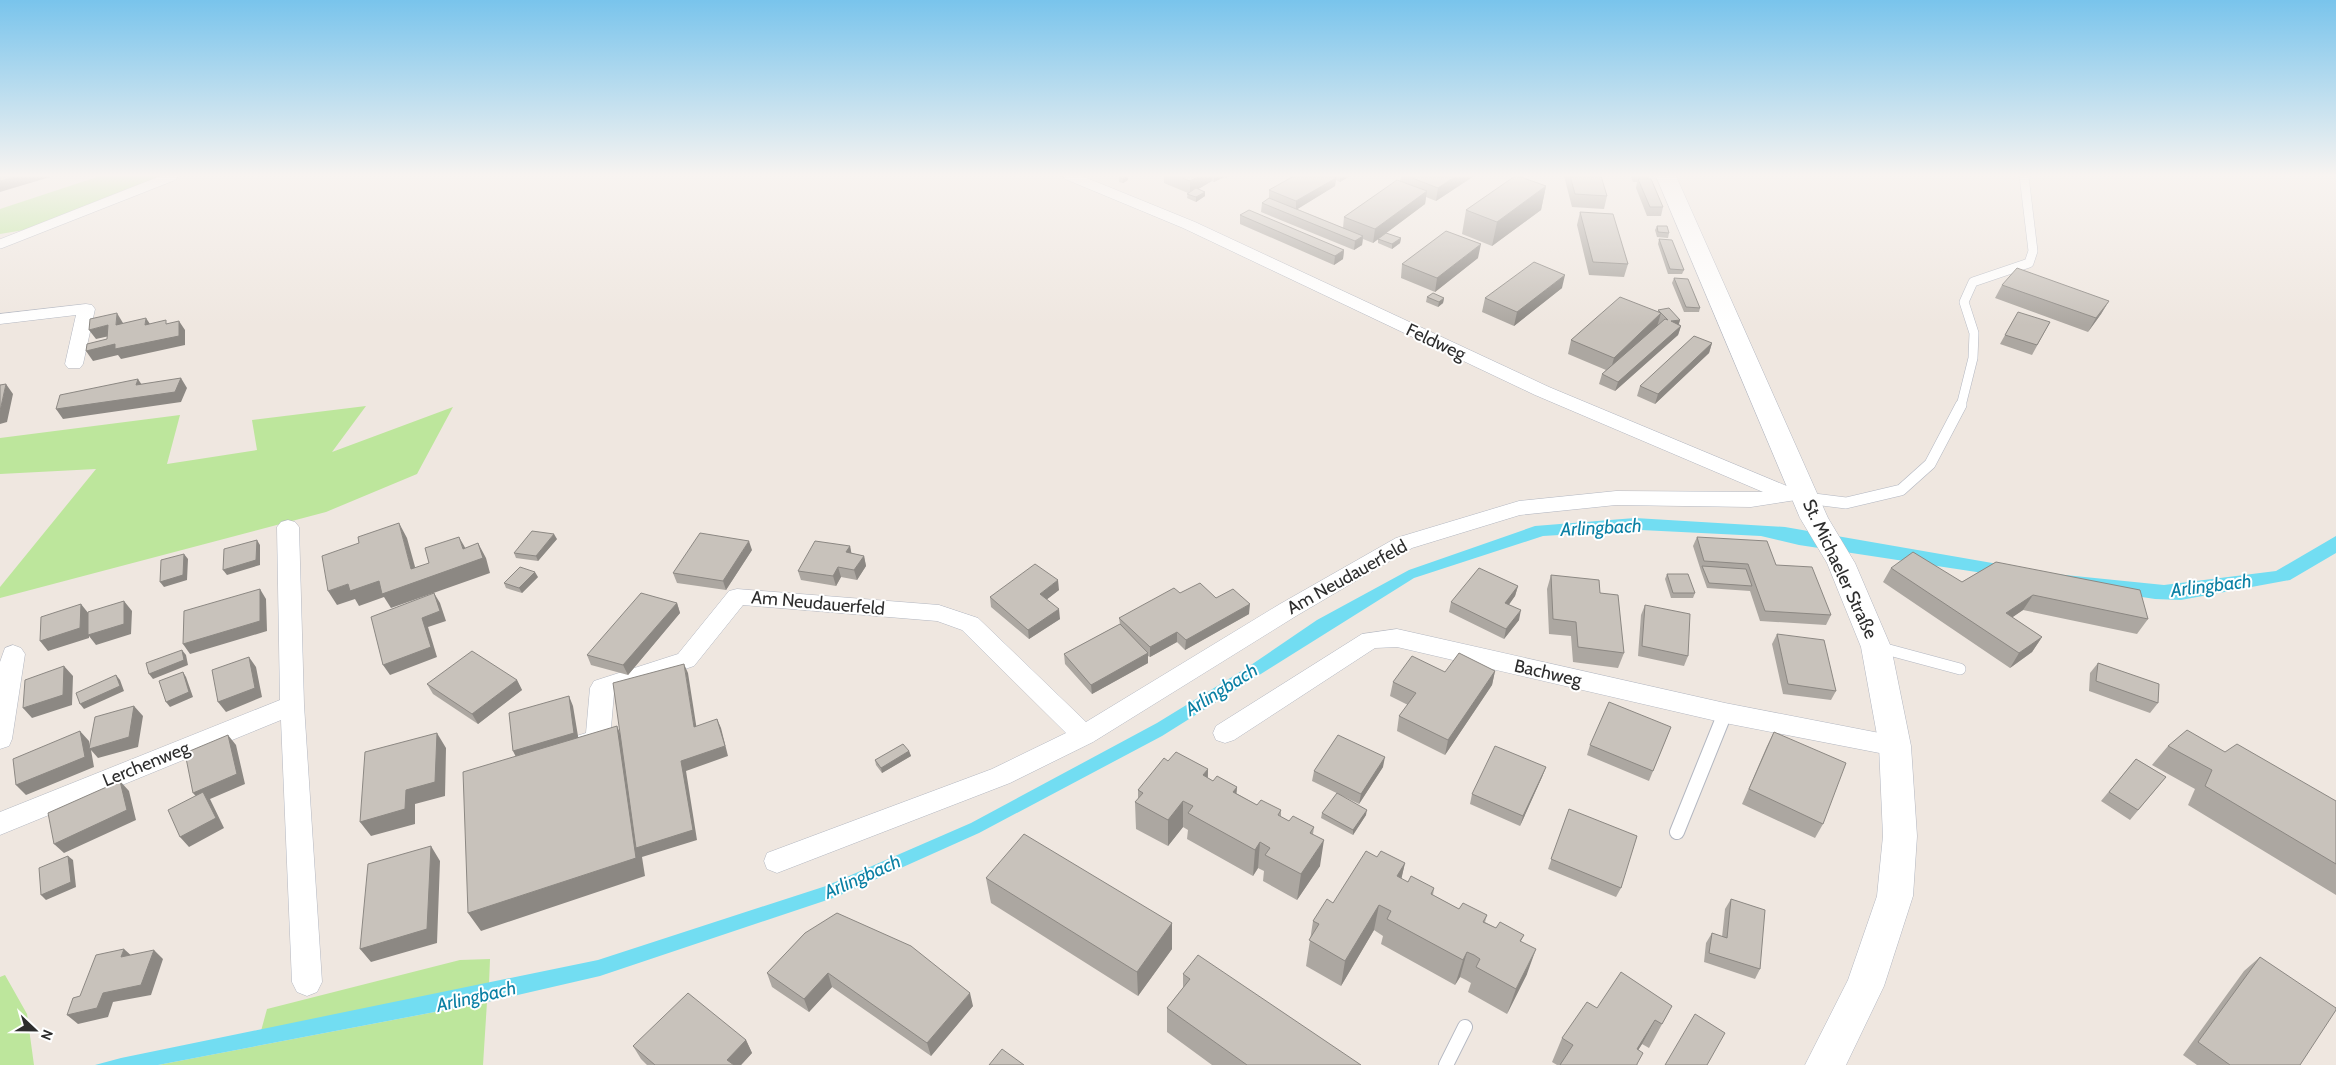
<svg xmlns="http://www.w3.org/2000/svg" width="2336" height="1065" viewBox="0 0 2336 1065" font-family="Cabin,sans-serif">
<rect width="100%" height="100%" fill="#efe7e0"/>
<path fill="#bde69c" d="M100 176H165L30 229 0 234V209Z
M366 406 332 452 453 407 417 474 326 512 0 598V587L96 469 0 474V438L180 415 167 464 257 450 252 420Z
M490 959 489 984 261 1031 267 1009 460 960Z
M5 975 27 1014 34 1065H0V977Z
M487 1002 483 1065H158Z"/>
<path fill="#72ddf2" d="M1635 518 1785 527 2055 574 2164 585 2276 571 2336 536V553L2290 580 2181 600 2155 599 1799 545 1761 536 1641 530 1543 536 1414 578 1162 736 979 833 836 897 600 976 487 1002 158 1065H95L121 1058 598 960 826 886 971 823 1157 723 1245 669 1317 620 1409 570 1535 526Z"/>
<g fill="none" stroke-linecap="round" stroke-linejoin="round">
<g stroke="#b3b7c1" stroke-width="10">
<path id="lane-far2" d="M0 244 173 176
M1961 406 1973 358 1974 333 1964 302 1973 282 2029 263 2033 251 2024 176"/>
</g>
<g stroke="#b3b7c1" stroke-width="12">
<path id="lane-far1" d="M1806 498 1846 503 1901 490 1930 464 1961 405
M1878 647 1960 669"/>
</g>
<g stroke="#b3b7c1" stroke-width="16">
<path id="lane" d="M1677 832 1725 713
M1446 1065 1465 1027"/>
</g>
<g stroke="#b3b7c1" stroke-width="1">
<path id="street" d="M1063 176H1082L1195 222 1549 387 1794 489 1799 495 1796 500 1751 507 1616 505 1520 515 1412 548 1296 616 1093 742 1010 783 777 873 767 869 764 861 767 853 992 769 1066 733 962 630 937 621 743 605 694 666 614 693 610 739 607 746 579 755 570 752 567 745 570 738 586 733 590 688 594 681 678 654 729 591 737 589 939 605 978 618 1086 722 1280 604 1396 538 1519 501 1616 491 1763 492 1535 395 1183 228 1065 179Z
M86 304 92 305 95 309 83 364 80 368H68L65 364 76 315 0 324V314Z
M288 520 295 522 299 527 304 705 322 982 317 992 307 996 297 992 292 982 281 720 0 835V812L280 700 277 527 281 522Z
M1397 629 1725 703 1895 736 1904 739 1907 746 1904 753 1895 756 1725 723 1397 647 1375 648 1234 740 1225 743 1216 740 1213 733 1216 726 1362 634Z
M13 645 21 648 25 654 12 739 9 746 0 749V662L5 648Z"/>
</g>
<g stroke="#b3b7c1" stroke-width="1">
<path id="secondary" d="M1656 176H1676L1828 518 1855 563 1891 647 1911 746 1917 836 1913 896 1884 986 1846 1065H1805L1848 980 1877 896 1883 836 1879 746 1861 647 1827 563 1800 518Z"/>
</g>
<use href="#lane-far2" stroke="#fff" stroke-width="9"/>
<use href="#lane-far1" stroke="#fff" stroke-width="11"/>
<use href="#lane" stroke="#fff" stroke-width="14"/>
<use href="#street" fill="#fff" fill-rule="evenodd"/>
<use href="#secondary" fill="#fff" fill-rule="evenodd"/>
</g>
<path fill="#aca7a1" d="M1128 176V180L1123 183 1119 182V177Z
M1164 176H1230L1226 178 1224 177 1214 182 1212 181 1198 189 1205 192V196L1196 202 1187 198 1188 193 1164 183Z
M1294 176H1350L1340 182 1336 180 1335 186 1297 209 1343 228 1344 217 1400 181 1401 176H1474L1436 201 1426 197 1425 204 1386 233 1401 238 1400 243 1392 249 1378 243V239L1373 243 1363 239 1362 245 1354 250 1261 212 1262 203 1269 199V190Z
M1564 176H1601L1607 196 1604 209 1572 207Z
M1631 176H1649L1648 179 1663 207 1661 216H1647L1636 188 1637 182H1633Z
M1546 186 1541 210 1492 246 1462 234 1466 210Z
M1580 212 1628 264 1624 277 1589 275 1577 225Z
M1240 215 1344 250 1343 259 1334 265 1240 224Z
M1657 226 1669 233 1668 238 1657 237 1655 230Z
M1659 239 1684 270 1682 274H1668L1658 244Z
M1478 258 1435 292 1401 278 1402 264Z
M1674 278 1700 308 1699 312H1684L1672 283Z
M2002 285 2109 301 2101 314 2088 332 1995 298Z
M1562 288 1514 326 1482 312 1485 298Z
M1427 297 1444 298 1443 303 1438 307 1426 302Z
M1658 310 1680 320 1679 324 1681 326 1678 335 1615 391 1599 384 1602 374 1606 370 1568 354 1571 340 1658 312Z
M2050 322 2032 355 2000 344 2005 335Z
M1712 343 1709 353 1655 404 1637 396 1640 386Z
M1697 537 1776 565 1831 615 1826 625 1760 621 1750 591 1707 588 1701 571 1693 546Z
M557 539 538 561 516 558 514 553Z
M850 546 851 553 864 556 866 566 857 580 841 577 836 586 801 580 798 571Z
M752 550 726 590 677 583 673 573Z
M1996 562 2148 619 2137 634 2023 610 2012 617 2042 637 2032 652 2010 668 1883 582 1891 568 1962 582Z
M1667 574 1695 593 1693 598H1671L1665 579Z
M1551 575 1600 593 1624 653 1618 668 1573 662 1571 636 1549 634 1547 589Z
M538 577 522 593 506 588 504 583Z
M1518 586 1515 596 1509 604 1519 620 1504 639 1449 612 1451 602Z
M1059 590 1047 599 1060 619 1029 639 991 607 990 597Z
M1180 593 1216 598 1249 614 1185 650 1177 642 1150 657 1148 656V663L1092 694 1065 664 1064 654 1120 624 1119 618Z
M677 603 680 613 628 675 591 665 587 655Z
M1645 605 1688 656 1684 666 1638 656 1641 615Z
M1777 634 1836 691 1831 700 1783 694 1772 644Z
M2098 663 2158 703 2150 713 2089 691 2090 673Z
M1495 671 1492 685 1445 755 1397 731 1399 716 1408 705 1390 696 1393 682 1445 672Z
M517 680 522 690 478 724 433 694 427 684Z
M1671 727 1649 781 1587 755 1590 745Z
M1774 732 1823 824 1815 838 1742 804 1767 746Z
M2168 746 2225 752 2336 801V895L2188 805 2195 789 2152 765Z
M909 751 911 756 882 773 876 765 875 760Z
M2136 759 2166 777 2130 820 2101 801Z
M1168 761 1208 769V778L1213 781 1237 787 1236 793 1257 805 1281 810V817L1289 821 1314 827 1313 834 1320 866 1297 900 1263 881 1264 871 1258 868 1253 876 1187 839 1188 830 1183 827 1168 846 1136 829 1135 802 1138 799V790Z
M1383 767 1359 804 1312 781 1314 771Z
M1546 767 1542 777 1520 826 1470 804 1472 794Z
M1569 809 1621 888 1616 897 1548 869Z
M1322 813 1366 815 1353 835 1321 818Z
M1377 857 1405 863 1401 879 1408 882 1434 888 1433 895 1459 909 1487 915 1485 922 1496 928 1524 935 1521 941 1527 974 1507 1014 1468 992 1471 983 1466 980 1460 977 1455 985 1381 944 1383 936 1374 930 1341 986 1306 966 1313 921 1333 903Z
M986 878 1172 923V949L1138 996 991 903Z
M1731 899 1760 969 1755 979 1704 962 1706 943 1712 933 1722 937 1725 909Z
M805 933 973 1006 931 1056 832 987 809 1012 772 987 767 973Z
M2260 957 2300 1065H2197L2183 1055 2244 971Z
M1183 974 1361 1065H1212L1167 1032V1008L1183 988Z
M1672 1006 1649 1048 1642 1044 1638 1050 1637 1065H1557L1552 1062 1562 1038 1597 1008Z
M746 1040 752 1053 741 1065H647L641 1059 633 1046Z"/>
<path fill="#8c8883" d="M20 176H49L50 177 0 192V181Z
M1128 176V180L1123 183V179Z
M1199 176H1212V181L1190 194V181Z
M1214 176H1224V177L1214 182Z
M1340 176H1350L1340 182Z
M1456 176H1474L1436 201 1438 188Z
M1336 178 1335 186 1296 210V201Z
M1546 186 1541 210 1492 246 1497 222Z
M1427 191 1425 204 1373 243 1375 229Z
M1205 192V196L1196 202V197Z
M1363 236 1362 245 1354 250 1355 241Z
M1401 238 1400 243 1392 249V244Z
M1481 244 1478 258 1435 292 1437 278Z
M1344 250 1343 259 1334 265 1335 256Z
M1565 275 1562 288 1514 326 1517 312Z
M1444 298 1443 303 1438 307 1439 302Z
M2109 301 2101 314 2088 332 2096 318Z
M117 313 123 323 122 334 116 325Z
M1661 313 1657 327 1610 372 1614 358Z
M146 318 152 327 145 325Z
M1680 320 1677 329 1681 326 1678 335 1615 391 1618 382 1671 321Z
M179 321 185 330V345L121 359 118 355 93 361 86 351Z
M108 325 114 335 96 339 89 330Z
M1712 343 1709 353 1655 404 1658 394Z
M181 378 187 388 181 402 63 419 56 409Z
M138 379 144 388 136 385Z
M6 384 13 394 7 422 0 424V411Z
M399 523 407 538 419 581 463 549 459 537 467 551 478 543 486 558 490 573 391 608 384 597 359 606 355 599 337 605 328 591 348 584 411 569Z
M554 534 557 539 538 561 536 556Z
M257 540 260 545V565L227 575 223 570Z
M749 541 752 550 726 590 723 581Z
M850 546 852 556 846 552Z
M184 554 188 559 187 580 164 587 160 582Z
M864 556 866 566 857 580 854 570Z
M838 567 841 577 836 586 833 576Z
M535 572 538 577 522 593 519 588Z
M1058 580 1059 590 1041 604 1040 594Z
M1518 586 1515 596 1503 613 1505 603Z
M260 589 266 599 267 631 190 654 183 644Z
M434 593 440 603 446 621 428 627 437 657 390 675 383 665 422 618Z
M2033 595 2023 610 1997 628 2006 613Z
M124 601 132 611 131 634 96 645 89 636V638L48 651 40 641 81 604 89 614Z
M677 603 680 613 628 675 623 665Z
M1250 604 1249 614 1185 650 1186 640Z
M1059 609 1060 619 1029 639 1028 630Z
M1521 610 1519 620 1504 639 1506 629Z
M1177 632V642L1150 657V647Z
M2042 637 2032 652 2010 668 2019 653Z
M182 650 186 655 188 665 153 679 149 674Z
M1148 653V663L1092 694 1091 685Z
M249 657 256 667 262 697 226 712 218 702Z
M684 664 688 673 698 737 694 727Z
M64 666 73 676 72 705 32 718 23 708Z
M1495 671 1492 685 1445 755 1448 740Z
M183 672 186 677 193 697 170 707 166 702Z
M116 675 120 680 124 691 84 709 80 704Z
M517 680 522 690 478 724 472 714Z
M569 696 573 706 579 742 518 761 513 751Z
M134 706 143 716 138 747 98 758 91 750 94 767 26 795 16 785 80 731 89 741 90 748Z
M717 719 721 728 728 756 686 771 697 840 642 857 645 876 481 931 468 913 617 726 625 745 681 761Z
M437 733 446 748 445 796 415 804V824L371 836 360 822 406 790Z
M228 735 236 745 245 784 210 799 224 828 189 847 180 837 202 803 193 793Z
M909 751 911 756 882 773 881 768Z
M1385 757 1383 767 1359 804 1361 794Z
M1546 767 1542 777 1520 826 1523 816Z
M1208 769 1207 795 1203 775Z
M120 781 129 791 136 820 64 853 54 844Z
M1237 787 1235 813 1233 792Z
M1183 801V827L1168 846V820Z
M1367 810 1366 815 1353 835V830Z
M1324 840 1320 866 1297 900 1301 874Z
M1260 842 1258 868 1253 876 1255 850Z
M431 846 440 861 437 943 371 962 360 949Z
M68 856 73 860 76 887 46 900 41 895Z
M1405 863 1399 889 1397 876Z
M1379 905 1374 930 1341 986 1345 961Z
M1172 923V949L1138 996 1137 972Z
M124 949 134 958 121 957Z
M1536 949 1527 974 1507 1014 1516 989Z
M154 950 163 959 151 995 113 1002 108 1017 78 1024 67 1015 103 993Z
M1467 952 1460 977 1455 985 1463 960Z
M828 973 832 987 809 1012 804 999Z
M970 993 973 1006 931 1056 927 1043Z
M1655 1020 1642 1044 1629 1065 1637 1049Z
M746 1040 752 1053 741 1065H730L727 1060Z"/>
<path fill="#c8c2bb" stroke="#8c8883" d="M0 176H20L0 181Z
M1121 176H1128L1123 179 1119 177Z
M1176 176H1199L1190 181Z
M1294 176H1331L1336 178 1296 201 1269 190Z
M1407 176H1456L1438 188Z
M1515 176H1518L1546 186 1497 222 1466 210Z
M1570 176H1601L1607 196 1575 194Z
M1638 179H1651L1663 207H1650Z
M1397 180 1427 191 1375 229 1344 217Z
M1196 188 1205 192 1196 197 1187 194Z
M1269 198 1363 236 1355 241 1262 203Z
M1249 210 1344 250 1335 256 1240 215Z
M1580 212 1613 214 1628 264 1593 262Z
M1657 226H1667L1669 233 1658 232Z
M1446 231 1481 244 1437 278 1402 264Z
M1386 233 1401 238 1392 244 1378 239Z
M1659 239 1672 240 1684 270 1670 269Z
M1534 262 1565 275 1517 312 1485 298Z
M2017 268 2109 301 2096 318 2002 285Z
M1674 278 1688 279 1700 308 1686 307Z
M1433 293 1444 298 1439 302 1427 297Z
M1620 297 1661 313 1614 358 1571 340Z
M1669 308 1680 320 1671 321 1681 326 1618 382 1602 374 1665 319 1668 320 1658 310Z
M2018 312 2050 322 2037 345 2005 335Z
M117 313 116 325 146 318 145 325 166 320V324L179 321V336L115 349V344L86 351 87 344 107 339 108 325 89 330 90 319Z
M1694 336 1712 343 1658 394 1640 386Z
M181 378 175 392 56 409 60 395 138 379 136 385Z
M6 384 0 411V385Z
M399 523 411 569 429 563 425 548 459 537 463 549 478 543 483 558 382 594 379 581 350 591 348 584 328 591 322 556 359 543 358 537Z
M532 531 554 534 536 556 514 553Z
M700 533 749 541 723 581 673 573Z
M1697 537 1767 541 1776 565 1812 567 1831 615 1765 611 1748 564 1704 561Z
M257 540 256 560 223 570 224 549Z
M815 541 850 546 846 552 864 556 854 570 838 567 833 576 798 571Z
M1913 552 1962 582 1996 562 2140 590 2148 619 2033 595 2006 613 2042 637 2019 653 1891 568Z
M184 554 183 575 160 582 161 560Z
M1035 564 1058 580 1040 594 1059 609 1028 630 990 597Z
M1702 566 1746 569 1752 586 1709 583Z
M520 567 535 572 519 588 504 583Z
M1479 568 1518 586 1505 603 1521 610 1506 629 1451 602Z
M1667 574H1688L1695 593H1673Z
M1551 575 1599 580 1600 593 1618 595 1624 653 1578 647 1576 622 1553 619Z
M1200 583 1216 598 1233 589 1250 604 1186 640 1177 632 1150 647 1119 618 1174 588 1180 593Z
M260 589V621L183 644 184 611Z
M434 593 440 611 422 618 431 647 383 665 371 617Z
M641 593 677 603 623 665 587 655Z
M124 601V624L88 635V612Z
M81 604 80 628 40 641 41 617Z
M1645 605 1690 614 1688 656 1642 646Z
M1120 624 1148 653 1091 685 1064 654Z
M1777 634 1824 640 1836 691 1788 684Z
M182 650 184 660 149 674 146 663Z
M472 651 517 680 472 714 427 684Z
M1459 653 1495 671 1448 740 1399 716 1416 693 1393 682 1412 656 1445 672Z
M249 657 255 688 218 702 212 670Z
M2098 663 2159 684 2158 703 2096 681Z
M684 664 694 727 717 719 725 746 681 761 693 830 636 848 613 683Z
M64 666 63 695 23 708 25 680Z
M183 672 189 692 166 702 159 681Z
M116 675 120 686 80 704 76 693Z
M569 696 574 733 513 751 509 713Z
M1609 702 1671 727 1653 771 1590 745Z
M134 706 129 737 89 749 95 717Z
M617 726 636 858 468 913 463 772Z
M2187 730 2225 752 2237 744 2336 801V864L2205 786 2212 770 2168 746Z
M80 731 85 757 16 785 13 759Z
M1774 732 1846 763 1823 824 1749 789Z
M437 733 435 782 406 790 405 809 360 822 365 752Z
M228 735 237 774 193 793 185 753Z
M1338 735 1385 757 1361 794 1314 771Z
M903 744 909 751 881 768 875 760Z
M1495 746 1546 767 1523 816 1472 794Z
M1176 752 1208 769 1203 775 1213 781 1217 776 1237 787 1233 792 1257 805 1261 800 1281 810 1278 815 1289 821 1293 816 1314 827 1310 833 1324 840 1301 874 1265 855 1270 848 1260 842 1255 850 1188 813 1193 806 1183 801 1168 820 1135 802 1143 793 1138 790 1164 758 1168 761Z
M2136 759 2166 777 2138 810 2109 792Z
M120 781 127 810 54 844 48 813Z
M203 792 216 818 180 837 168 810Z
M1337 793 1367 810 1353 830 1322 813Z
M1569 809 1637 836 1621 888 1551 859Z
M1024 834 1172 923 1137 972 986 878Z
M431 846 427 929 360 949 368 864Z
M1366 851 1377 857 1381 851 1405 863 1397 876 1408 882 1411 876 1434 888 1431 894 1459 909 1463 903 1487 915 1483 922 1496 928 1500 922 1524 935 1520 941 1536 949 1516 989 1476 967 1480 959 1474 955 1467 952 1463 960 1387 919 1391 911 1379 905 1345 961 1309 940 1319 924 1313 921 1327 899 1333 903Z
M68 856 71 882 41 895 39 868Z
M1731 899 1765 910 1760 969 1709 953 1712 933 1727 938Z
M837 913 911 946 970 993 927 1043 828 973 804 999 767 973 805 933Z
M124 949 121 957 154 950 141 985 103 993 97 1008 67 1015 73 998 80 996 96 955Z
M1198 955 1361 1065H1247L1167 1008 1190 979 1183 974Z
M2260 957 2336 1008V1010L2300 1065H2230L2198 1042Z
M1621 972 1672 1006 1662 1024 1655 1020 1637 1049 1643 1053 1637 1064V1065H1560L1573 1045 1562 1038 1587 1002 1597 1008Z
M688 993 746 1040 727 1060 734 1065H655L633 1046Z
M1695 1014 1725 1033 1707 1065H1665Z
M1002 1049 1024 1065H989Z"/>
<linearGradient id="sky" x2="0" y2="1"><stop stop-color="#79c4ec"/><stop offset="0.54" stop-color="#f8f4f1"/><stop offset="1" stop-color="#f8f4f1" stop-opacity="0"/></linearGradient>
<rect width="2336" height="325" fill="url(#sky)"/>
<g text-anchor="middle" stroke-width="4" stroke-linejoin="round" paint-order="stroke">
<g font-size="18" fill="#2d2d2d" stroke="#fff">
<text transform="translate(1436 342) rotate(25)" y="6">Feldweg</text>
<text transform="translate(1840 569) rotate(65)" y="6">St. Michaeler Straße</text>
<text transform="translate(1347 577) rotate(-29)" y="6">Am Neudauerfeld</text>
<text transform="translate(818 603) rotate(5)" y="6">Am Neudauerfeld</text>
<text transform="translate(1548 673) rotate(13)" y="6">Bachweg</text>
<text transform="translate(146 764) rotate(-22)" y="6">Lerchenweg</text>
</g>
<g font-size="19" font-style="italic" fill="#0b80a4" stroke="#fff">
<text transform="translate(1601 527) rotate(-3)" y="7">Arlingbach</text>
<text transform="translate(2211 585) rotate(-7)" y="7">Arlingbach</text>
<text transform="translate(1221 689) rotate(-32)" y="7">Arlingbach</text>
<text transform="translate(862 876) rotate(-24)" y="7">Arlingbach</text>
<text transform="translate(476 996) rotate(-13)" y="7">Arlingbach</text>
</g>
</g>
<g transform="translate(35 1030) rotate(112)" stroke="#ffffff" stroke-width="4" paint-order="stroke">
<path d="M0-4L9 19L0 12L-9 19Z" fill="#2d2d2d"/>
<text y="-8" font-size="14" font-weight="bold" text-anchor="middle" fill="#2d2d2d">N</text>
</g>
</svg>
